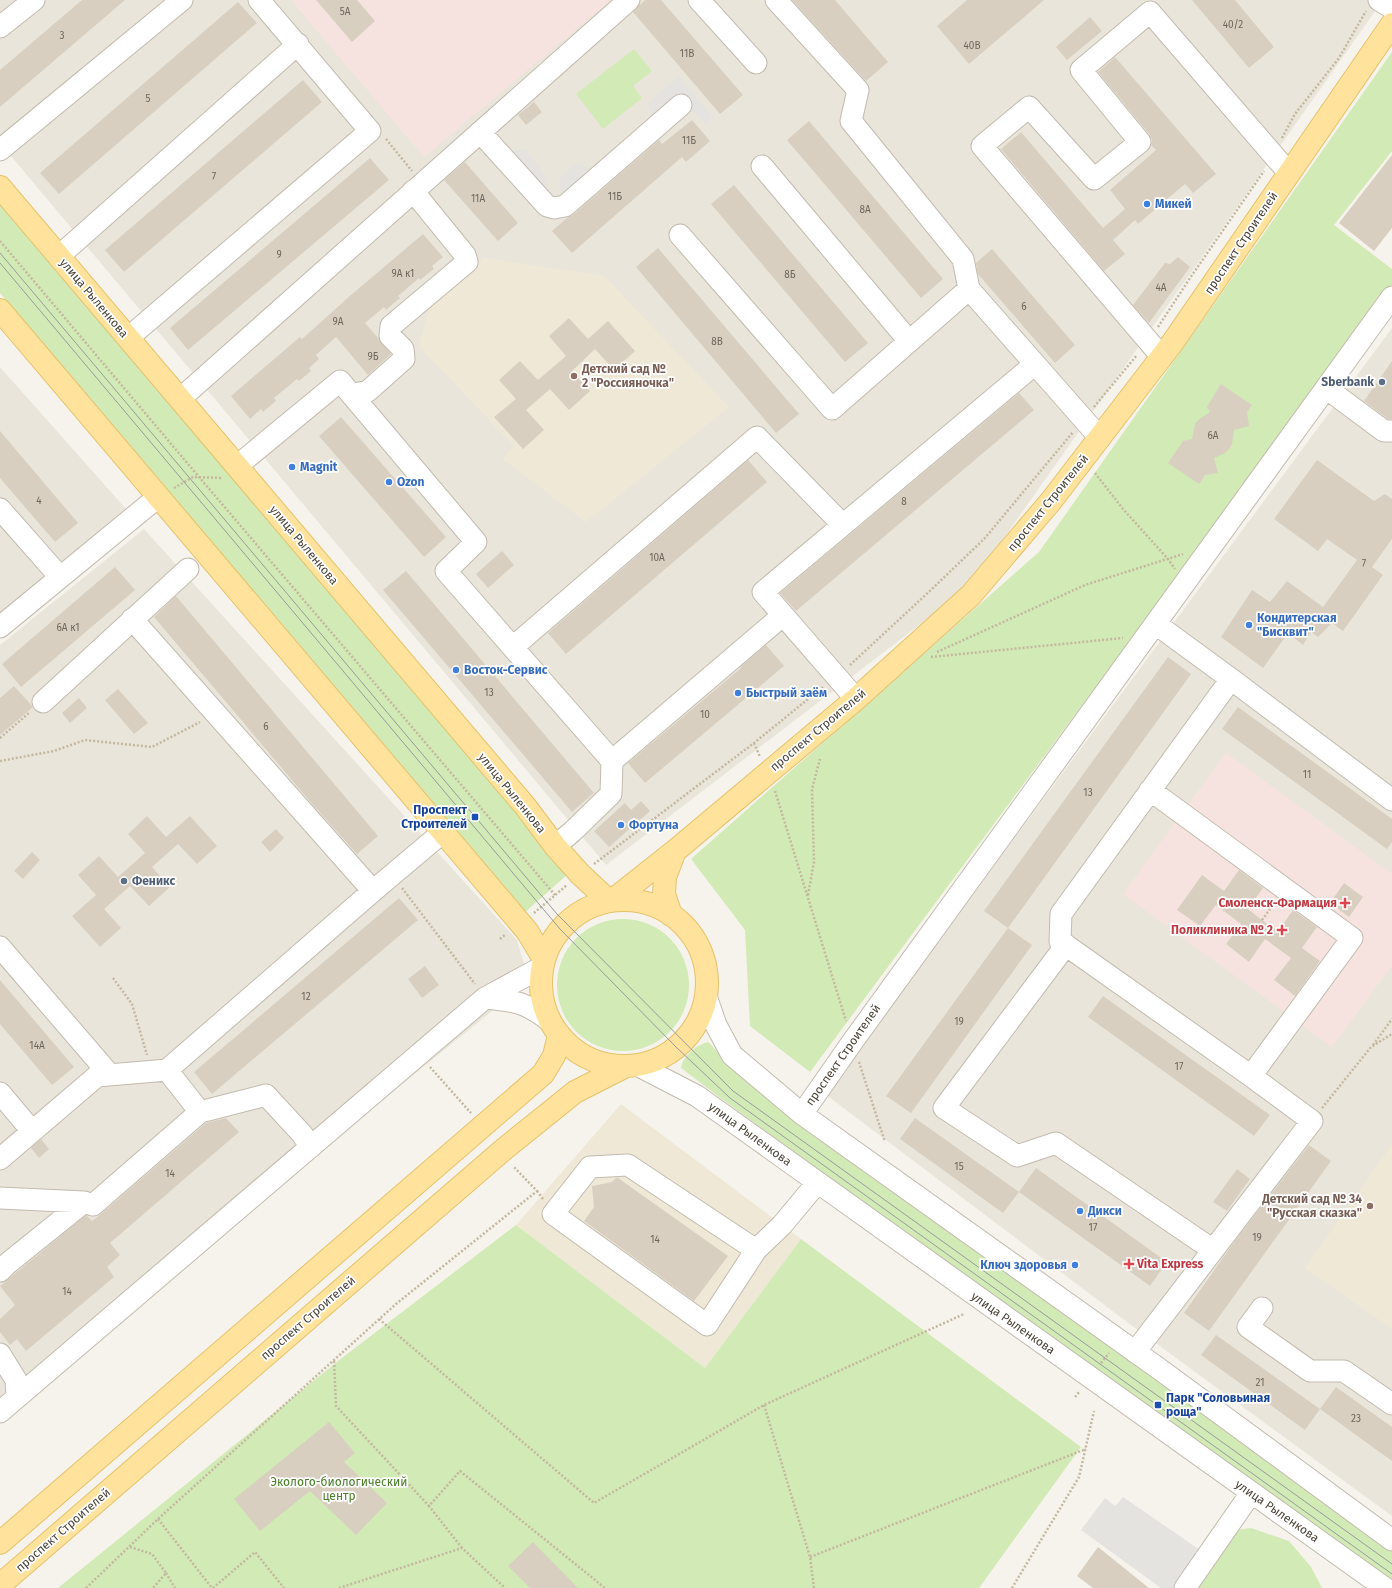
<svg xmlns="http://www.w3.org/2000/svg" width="1392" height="1588" viewBox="0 0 1392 1588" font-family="'Fira Sans',sans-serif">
<rect width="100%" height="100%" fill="#f6f3ec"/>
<path fill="#eae5da" d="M0 0H1383L970 586 606 865 0 143Z
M1392 328V1516L1131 1325 825 1094Z
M0 367 126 509 0 614Z
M144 529 517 940 529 981 0 1411V645Z"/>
<path fill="#efe8d6" d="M484 258 604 276 729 407 586 522 503 459 514 446 419 346 432 296Z
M621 1104 801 1239 705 1368 516 1225Z
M1392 1144V1329L1305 1268Z"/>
<path fill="#f6e3e0" d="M291 0H608L609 2 424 157Z
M1226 753 1392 874V965L1332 1047 1123 894Z"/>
<path fill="#d2eab5" d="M634 49 652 71 633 86 642 98 603 129 576 94Z
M1392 52V151L1334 225 1392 269V287L810 1072 750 1026 745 930 691 859 1039 552Z
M0 204 569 873 523 914 0 293Z
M557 985a66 66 0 1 1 132 0a66 66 0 1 1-132 0Z
M708 1042 725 1059 1392 1541V1588L722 1099 681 1068C683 1056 696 1045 708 1042Z
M516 1225 705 1368 801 1239 1081 1447 979 1588H58L338 1361Z
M1251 1528 1289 1541 1311 1567 1322 1588H1188L1228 1531Z"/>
<path fill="#e5e3e0" d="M678 76 713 117 706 124 684 101 652 131 648 103Z
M495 149 525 150 546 176 544 190 546 195 557 199 561 195 559 178 572 166 576 164 583 166 602 174 554 208Z
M1123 1497 1203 1552 1176 1588H1161L1081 1530 1105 1498 1115 1506Z"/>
<path fill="#d8cfc1" d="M82 0H125L0 107V70Z
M316 0H357L375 21 352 42Z
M645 0H661L743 95 720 114 633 12Z
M792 0H835L888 62 866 81Z
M967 0H1044L969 64 937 26Z
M1192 0H1235L1274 47 1249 68Z
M238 2 257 23 59 194 40 173Z
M1090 17 1102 31 1067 60 1056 47Z
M1115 57 1216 174 1193 193 1185 184 1138 224 1135 220 1113 240 1125 254 1104 271 1001 149 1021 132 1103 228 1125 209 1110 190 1156 150 1151 145 1152 140 1149 134 1098 72Z
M303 80 322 102 124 272 105 250Z
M534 102 542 112 526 125 518 115Z
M692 120 710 141 686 162 682 157 572 253 552 231 567 218 573 215 659 140 662 144Z
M809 121 943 279 921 298 787 140Z
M1392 155V228L1374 251 1339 223Z
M370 158 389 180 188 350 170 328Z
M465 162 518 223 498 241 444 180Z
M734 185 868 343 845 362 711 204Z
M423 234 443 257 432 266 434 269 420 280 419 278 398 296 400 298 386 310 384 307 365 323 378 338 382 344 391 354 368 375 336 337 316 355 319 359 309 368 311 371 299 381 297 379 274 398 276 401 263 412 261 409 250 419 231 396 300 337 302 339 351 295Z
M658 248 799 414 776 433 636 267Z
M992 249 1075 345 1055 363 978 274 976 263Z
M1178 257 1190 267 1149 323 1133 305 1165 263 1170 264Z
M569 318 588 339 608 321 635 351 614 370 595 349 572 371 590 391 569 410 550 389 526 410 544 430 523 449 494 417 516 399 499 380 520 361 538 380 566 356 549 336Z
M1392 361V419H1388L1364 401Z
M1221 384 1252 405 1247 412 1249 426 1234 430 1232 444 1230 448 1225 453 1214 458 1218 473 1205 475 1199 484 1168 463 1183 441 1192 439 1195 424 1198 420 1210 412 1207 407Z
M1019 393 1034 410 796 611 780 593Z
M341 417 446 537 424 557 319 436Z
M0 431 78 523 55 542 0 478Z
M748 460 767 482 566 654 548 633Z
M1317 460 1374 501 1385 494 1392 499V539L1372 567 1383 575 1343 631 1332 623 1318 637 1311 632 1303 645 1288 633 1263 668 1221 637 1252 590 1270 602 1287 581 1323 607 1357 560 1327 539 1318 551 1274 519Z
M502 551 514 565 488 588 476 574Z
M115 567 135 590 21 687 2 664Z
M406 571 594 793 572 812 383 590Z
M176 596 378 836 357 854 313 805 154 617Z
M766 645 784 666 645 783 628 763 741 668 740 667Z
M1168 657 1191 674 1008 928 984 911Z
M14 686 33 707 0 735V698Z
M118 689 148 723 134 734 105 700Z
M79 698 87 708 70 723 62 713Z
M1238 707 1392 819V842L1387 849 1222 729Z
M641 801 650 811 609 847 594 831 625 803 631 810Z
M147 816 166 837 190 816 217 846 197 864 178 844 152 867 170 887 149 906 130 886 104 909 121 928 100 947 72 916 96 895 78 875 99 856 118 877 145 853 128 834Z
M276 829 284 838 270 852 261 842Z
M32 852 40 860 23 879 14 871Z
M1239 870 1263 888 1248 909 1262 920 1278 931 1293 910 1317 927 1302 948 1320 961 1295 996 1274 980 1291 958 1265 939 1249 962 1226 944 1241 924 1216 905 1200 926 1177 910 1202 875 1224 891Z
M1344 883 1363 897 1349 917 1330 903Z
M399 898 418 920 212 1094 194 1072Z
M1008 928 1032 945 911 1113 886 1096Z
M425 966 439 985 422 998 408 979Z
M0 980 74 1067 52 1085 0 1024Z
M1103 996 1270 1115 1254 1136 1088 1017Z
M226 1118 239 1132 110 1243 120 1255 107 1267 114 1277 26 1351 17 1339 10 1345 0 1332V1319L15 1305 0 1286 86 1215 92 1221 101 1214 206 1123Z
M915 1118 1019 1192 1003 1213 900 1139Z
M41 1139 49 1149 39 1158 31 1148Z
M1309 1145 1331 1161 1209 1331 1184 1313 1237 1238Z
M1036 1168 1167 1262 1150 1286 1019 1192Z
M1237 1169 1250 1179 1227 1211 1213 1202Z
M616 1178H618L728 1256 694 1301 584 1221 594 1207 592 1186 612 1182Z
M1216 1335 1320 1409 1305 1430 1201 1355Z
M1336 1387 1392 1427V1461L1320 1409Z
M329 1422 355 1453 344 1462 387 1503 356 1535 310 1491 260 1531 234 1499Z
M533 1542 578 1588H530L508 1566Z
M1098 1547 1149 1588H1093L1077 1576Z"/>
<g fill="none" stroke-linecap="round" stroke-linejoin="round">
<g stroke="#c2bbae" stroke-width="23">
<path id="minor" d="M699 0 756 63
M776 0 858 90 851 121 963 259 969 289
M1379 0 1392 8
M0 27 34 0
M480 132 547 206 554 208 565 206 681 105
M0 150 182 0
M762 166 909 341
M680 235 832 409 969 289 1035 364 763 592 856 699
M59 256 298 44
M128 338 370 131 259 0
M1162 357 982 146 1029 107 1094 179 1140 142 1081 70 1150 12 1289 173
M1035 364 1100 438
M1326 388 1384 431H1392
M352 395 368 391 404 359 403 349 390 336 391 326 467 262 465 255 413 191
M180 399 629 0
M237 466 340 381 476 542 446 571 612 761
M0 509 60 577
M132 619 373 891
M1156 624 1231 679
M0 627 158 497
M513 647 757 437 843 525
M43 702 188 569
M1150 790 1352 938 1251 1076
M555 846 572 832 611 794 612 761 782 616
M1066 945 944 1108 1017 1156 1056 1143 1213 1250
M0 947 110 1075
M706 996 716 1025 732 1055 802 1114 1158 1368 1392 1540
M485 998C516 1001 525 1002 550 1021
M637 1065 697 1096 1385 1588
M167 1070 373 891 443 832
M0 1093 32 1131
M802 1114 853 1041 1392 297
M0 1159 97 1076 167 1070 200 1112
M0 1198 84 1202
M756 1250 628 1165 590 1167 553 1214 707 1325 756 1250 782 1225 817 1183
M0 1271 7 1264 84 1202 93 1205 200 1112 266 1095 302 1134 311 1147
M1262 1308 1248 1327 1310 1371H1344L1392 1404
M1135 1352 1312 1121 1251 1076 1060 941 1061 914 1231 679 1392 800
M0 1354 16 1380 17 1397
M0 1412 485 998 542 967
M1185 1588 1251 1493"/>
</g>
<g stroke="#e6c16a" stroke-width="24">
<path id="major" d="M0 187 525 806 555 846 580 874 609 901
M0 310 527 931 544 959
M613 900 675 851 856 699 971 595 1051 501 1173 342 1392 24
M541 983a83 83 0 1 1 166 0a83 83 0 1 1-166 0Z
M671 915 664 894 665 877 675 851
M0 1543 543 1074 554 1056 559 1035
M0 1585 503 1150 575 1092 626 1066"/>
</g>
<path stroke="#c4b79f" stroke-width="2.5" stroke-dasharray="2 2" stroke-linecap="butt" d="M1282 138 1295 114 1339 58 1366 11
M386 139 412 171
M0 241 199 477 555 895
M1158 327 1190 278 1264 171
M1094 407 1137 355
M1095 473 1123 509 1168 559 1175 569
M174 488 193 477 222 478
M937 652 1085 585 1183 554
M931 657 1123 638
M850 665 933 588 985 538 1073 432
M0 738 30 712
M754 743 760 757
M0 761 54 751 85 740 152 747 200 722
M775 791 846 1021
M594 864 754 743 823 687
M402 888 475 984
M808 895 814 862 812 789 820 759
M534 913 567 885
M1262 920 1275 902
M500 939 506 934
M113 978 132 1004 147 1055
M1373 1045 1392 1019
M859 1062 885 1142
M430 1067 471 1113
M1322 1108 1371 1047 1392 1034
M537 1191 543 1199
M379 1319 594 1503 764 1405 964 1314
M334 1361 336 1406 429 1506
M1101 1363 1109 1353
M1075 1397 1080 1391
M764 1405 810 1557 814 1588
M158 1519 212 1588
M130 1547 152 1554 166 1573 153 1588
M462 1548 429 1506 460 1471 605 1588
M810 1557 1086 1449
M166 1573 175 1588
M86 1588 158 1519 396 1304 537 1191 513 1166
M213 1588 255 1552 284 1588
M339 1588 462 1548 505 1588
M1012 1588 1079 1477 1094 1411"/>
<use href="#minor" stroke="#fff" stroke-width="21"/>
<use href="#major" stroke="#ffe39c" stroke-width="22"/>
<path stroke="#9a9a9a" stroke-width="1" d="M0 253 557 914 733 1091 1392 1564
M0 263 560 929 676 1047 730 1098 1392 1574"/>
</g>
<g fill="#3f7fe0" stroke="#fff" stroke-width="1.5">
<circle cx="1147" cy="204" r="4"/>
<circle cx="292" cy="467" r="4"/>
<circle cx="389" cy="482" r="4"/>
<circle cx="1249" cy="625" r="4"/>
<circle cx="456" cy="670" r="4"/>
<circle cx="738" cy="693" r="4"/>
<circle cx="621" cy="825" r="4"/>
<circle cx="1080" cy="1211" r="4"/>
<circle cx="1075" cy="1265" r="4"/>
</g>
<g fill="#8d6e63" stroke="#fff" stroke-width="1.5">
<circle cx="574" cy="376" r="4"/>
<circle cx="1370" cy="1206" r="4"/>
</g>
<g fill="#5c6f8a" stroke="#fff" stroke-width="1.5">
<circle cx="1382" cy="382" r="4"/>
<circle cx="124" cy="881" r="4"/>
</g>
<g fill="#1a4fb4" stroke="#fff" stroke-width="1.5">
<rect x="471" y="813" width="8" height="8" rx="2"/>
<rect x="1154" y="1401" width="8" height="8" rx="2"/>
</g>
<g fill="#e0444e" stroke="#fff" stroke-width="1.5">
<path d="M1343 897h4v4h4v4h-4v4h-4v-4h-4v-4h4z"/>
<path d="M1280 924h4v4h4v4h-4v4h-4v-4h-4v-4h4z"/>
<path d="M1127 1258h4v4h4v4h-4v4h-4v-4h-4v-4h4z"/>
</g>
<g text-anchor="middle" stroke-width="3.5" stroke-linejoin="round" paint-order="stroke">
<g font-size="10" fill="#6e675b">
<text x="345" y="15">5А</text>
<text x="1233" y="28">40/2</text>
<text x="62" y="39">3</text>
<text x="972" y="49">40В</text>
<text x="687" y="57">11В</text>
<text x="148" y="102">5</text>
<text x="689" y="144">11Б</text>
<text x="214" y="180">7</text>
<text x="615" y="200">11Б</text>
<text x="478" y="202">11А</text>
<text x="865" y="213">8А</text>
<text x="279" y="258">9</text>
<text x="403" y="277">9А к1</text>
<text x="790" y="278">8Б</text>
<text x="1161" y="291">4А</text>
<text x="1024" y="310">6</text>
<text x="338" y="325">9А</text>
<text x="717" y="345">8В</text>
<text x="373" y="360">9Б</text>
<text x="1213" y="439">6А</text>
<text x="39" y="504">4</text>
<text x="904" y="505">8</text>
<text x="657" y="561">10А</text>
<text x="1364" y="567">7</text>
<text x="68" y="631">6А к1</text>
<text x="489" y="696">13</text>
<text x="705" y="718">10</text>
<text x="266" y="730">6</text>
<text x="1307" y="778">11</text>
<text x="1088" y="796">13</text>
<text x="306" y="1000">12</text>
<text x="959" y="1025">19</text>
<text x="37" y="1049">14А</text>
<text x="1179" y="1070">17</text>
<text x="959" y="1170">15</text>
<text x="170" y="1177">14</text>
<text x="1093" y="1231">17</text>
<text x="1257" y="1241">19</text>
<text x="655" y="1243">14</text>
<text x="67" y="1295">14</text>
<text x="1260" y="1386">21</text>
<text x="1356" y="1422">23</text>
</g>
<g font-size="12" font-weight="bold" fill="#366cbe" stroke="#fff" text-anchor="start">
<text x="1155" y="208">Микей</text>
<text x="300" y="471">Magnit</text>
<text x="397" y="486">Ozon</text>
<text x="1257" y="622">Кондитерская<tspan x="1257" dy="14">"Бисквит"</tspan></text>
<text x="464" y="674">Восток-Сервис</text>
<text x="746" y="697">Быстрый заём</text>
<text x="629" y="829">Фортуна</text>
<text x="1088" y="1215">Дикси</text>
<text x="1067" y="1269" text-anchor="end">Ключ здоровья</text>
</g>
<g font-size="12" fill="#4b4439" stroke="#fff">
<text transform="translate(1241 243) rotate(-56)" y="4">проспект Строителей</text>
<text transform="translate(94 298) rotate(50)" y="4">улица Рыленкова</text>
<text transform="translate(1048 503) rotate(-51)" y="4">проспект Строителей</text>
<text transform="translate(304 545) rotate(50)" y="4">улица Рыленкова</text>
<text transform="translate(818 730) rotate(-40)" y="4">проспект Строителей</text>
<text transform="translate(512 793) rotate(51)" y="4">улица Рыленкова</text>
<text transform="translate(843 1055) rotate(-55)" y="4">проспект Строителей</text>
<text transform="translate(750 1134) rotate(36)" y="4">улица Рыленкова</text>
<text transform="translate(308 1318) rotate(-41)" y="4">проспект Строителей</text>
<text transform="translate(1013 1323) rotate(35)" y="4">улица Рыленкова</text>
<text transform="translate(1277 1511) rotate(35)" y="4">улица Рыленкова</text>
<text transform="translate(63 1530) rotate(-41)" y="4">проспект Строителей</text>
</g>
<g font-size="12" font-weight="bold" fill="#785e54" stroke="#fff" text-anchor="start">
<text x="582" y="373">Детский сад №<tspan x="582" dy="14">2 "Россияночка"</tspan></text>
<text x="1362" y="1203" text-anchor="end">Детский сад № 34<tspan x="1362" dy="14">"Русская сказка"</tspan></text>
</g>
<g font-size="12" font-weight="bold" fill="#4e5e75" stroke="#fff" text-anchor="end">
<text x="1374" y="386">Sberbank</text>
<text x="132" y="885" text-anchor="start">Феникс</text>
</g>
<g font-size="12" font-weight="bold" fill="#164399" stroke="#fff" text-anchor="end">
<text x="467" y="814">Проспект<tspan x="467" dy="14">Строителей</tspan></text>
<text x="1166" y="1402" text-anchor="start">Парк "Соловьиная<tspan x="1166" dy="14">роща"</tspan></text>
</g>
<g font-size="12" font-weight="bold" fill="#be3a42" stroke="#fff" text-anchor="end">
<text x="1337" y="907">Смоленск-Фармация</text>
<text x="1273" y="934">Поликлиника № 2</text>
<text x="1137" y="1268" text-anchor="start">Vita Express</text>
</g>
<g font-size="12" fill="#4a7f2a" stroke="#fff">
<text x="339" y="1486">Эколого-биологический<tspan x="339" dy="14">центр</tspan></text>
</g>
</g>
</svg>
